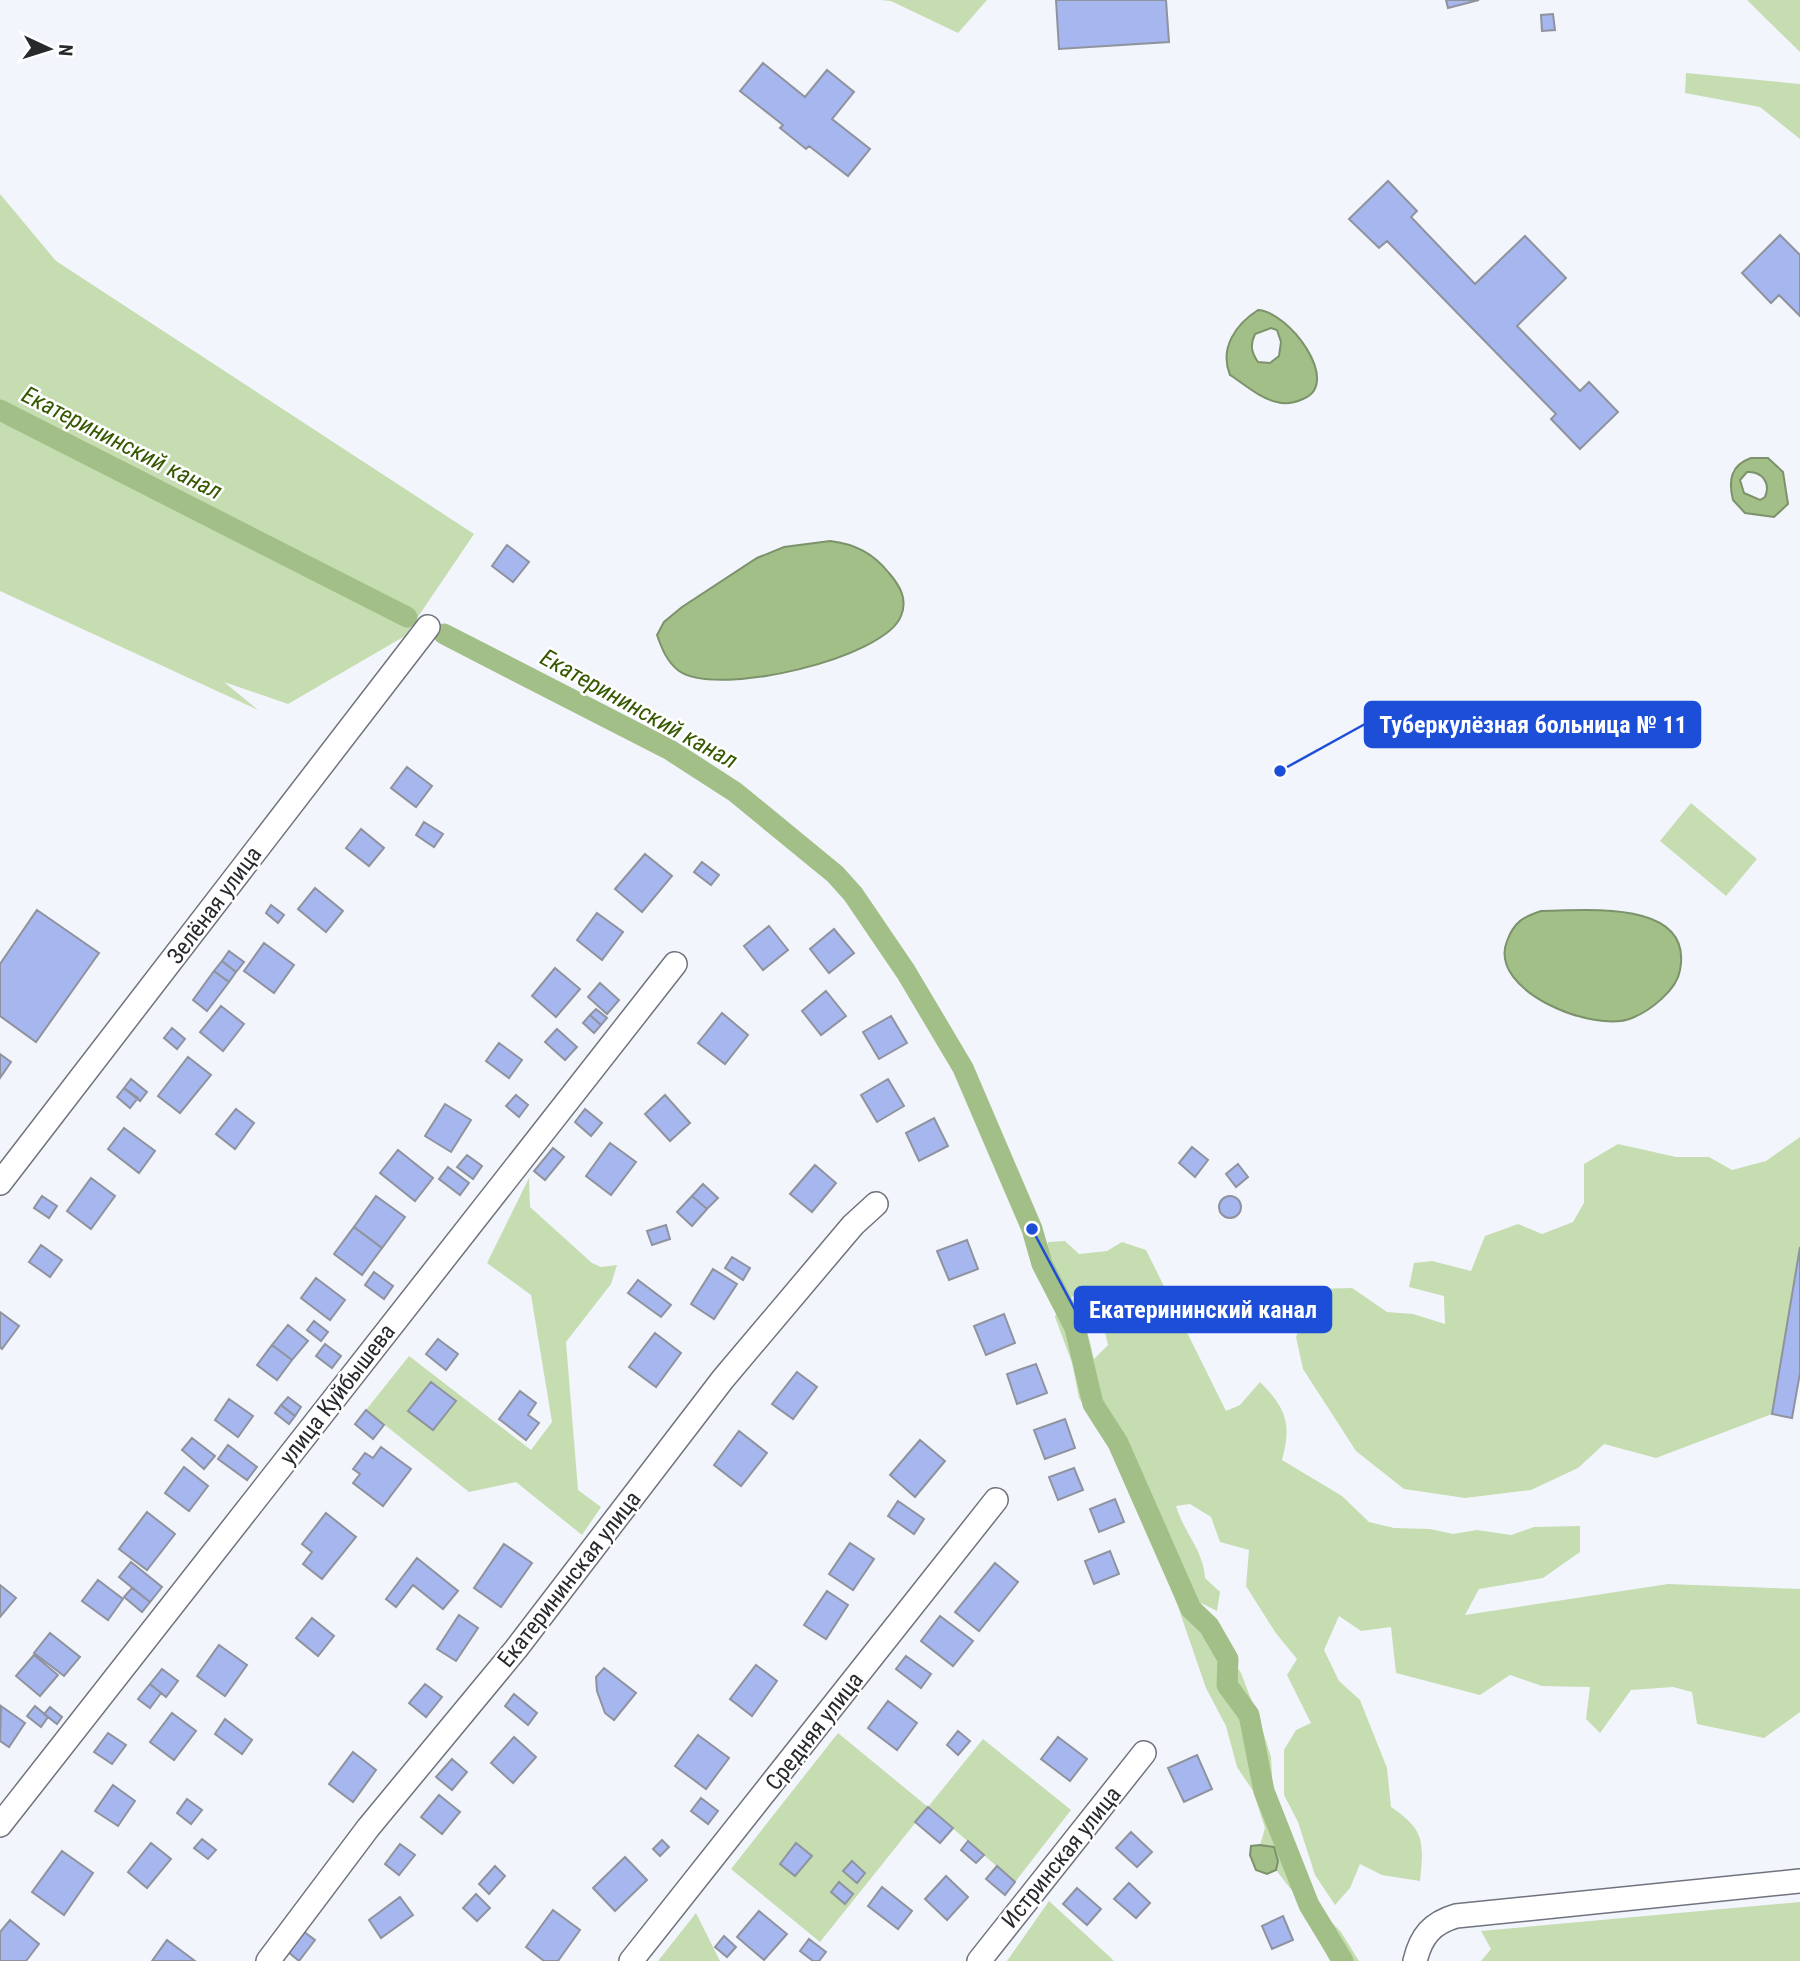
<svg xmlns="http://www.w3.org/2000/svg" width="1800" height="1961" viewBox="0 0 1800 1961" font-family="'Roboto Condensed',sans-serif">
<rect width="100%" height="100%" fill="#f3f5fd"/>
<path fill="#c5ddb1" d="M880 0H987L958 33 891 1Z
M1747 0H1800V52Z
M1686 73 1800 84V139L1760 107 1685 93Z
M0 194 56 261 474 534 405 636 288 704 224 682 258 710 0 591Z
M1691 803 1757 859 1726 896 1660 841Z
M1800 1137V1247L1772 1414 1656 1458 1604 1444 1578 1468 1531 1490 1465 1498 1404 1489 1356 1451 1303 1369 1296 1337 1315 1289 1352 1288 1387 1312 1413 1314 1445 1324 1444 1296 1409 1287 1414 1263 1432 1261 1471 1271 1485 1236 1518 1224 1542 1234 1573 1222 1584 1203V1164L1618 1144 1676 1157H1709L1732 1170 1766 1161Z
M529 1178 530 1207 592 1263 601 1267 617 1265 611 1284 566 1342 578 1490 601 1507 582 1535 516 1482 469 1492 366 1410 409 1356 531 1450 552 1422 531 1295 487 1263Z
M1065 1241 1079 1254 1107 1251 1122 1242 1146 1250 1226 1411 1240 1405 1260 1382C1286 1408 1292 1424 1282 1460L1342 1496 1369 1522 1394 1528 1430 1529 1453 1534 1477 1530 1511 1535 1534 1527 1580 1526V1552L1543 1578 1479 1589 1465 1615 1668 1584 1800 1589V1712L1764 1738 1697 1724 1692 1692 1673 1687 1631 1690 1600 1733 1586 1719 1590 1687 1542 1686 1510 1675 1480 1695 1396 1673 1391 1627 1361 1631 1339 1616 1324 1650 1339 1681 1360 1700 1387 1768 1391 1807C1425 1830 1424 1842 1420 1881L1382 1875 1360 1864 1350 1888 1335 1905 1315 1875 1298 1822 1284 1795V1750L1296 1730 1311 1723 1287 1675 1297 1659 1275 1632 1246 1586 1249 1550 1220 1542 1211 1517 1190 1504 1176 1506C1184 1533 1204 1551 1205 1578L1220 1592 1217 1611 1201 1603 1217 1637 1241 1673 1261 1725 1271 1757 1273 1797 1301 1878 1320 1910 1341 1932 1359 1961H1330L1293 1892 1276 1870 1278 1861 1274 1848 1260 1845 1265 1828 1253 1791 1237 1767 1226 1726 1206 1688 1166 1572 1109 1447 1079 1398 1072 1363 1055 1317 1060 1303C1087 1312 1088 1335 1094 1359L1108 1345 1102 1320 1086 1293 1067 1298C1055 1288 1053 1271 1044 1257L1048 1242Z
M838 1733 928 1807 983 1739 1071 1810 1015 1882 928 1807 820 1942 731 1869Z
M1049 1901 1111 1958 1114 1961H1007Z
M1800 1902V1961H1481L1491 1949 1481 1931Z
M696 1913 720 1961H658Z"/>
<path fill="#a1bf86" stroke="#7c926b" stroke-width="2" fill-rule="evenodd" d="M1258 310C1288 311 1343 383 1303 399 1294 403 1286 405 1277 402 1261 399 1244 384 1230 375 1219 348 1236 324 1258 310ZM1271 328 1277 330 1281 342 1279 356 1270 363 1258 362C1251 352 1250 345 1255 334Z
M1751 458H1768L1783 472 1788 504 1774 517 1745 513 1733 500C1728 480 1731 465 1751 458ZM1747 472C1762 471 1771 483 1765 497L1760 500 1744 493 1740 480Z
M830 541C855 544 873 553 889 573 900 586 908 599 901 616 885 658 718 698 679 671 667 662 662 649 657 635L664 622 682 607 757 558 784 547Z
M1541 911C1583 911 1694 898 1680 970 1677 990 1650 1011 1632 1018 1595 1034 1487 991 1507 941 1514 922 1523 917 1541 911Z
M1260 1845 1274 1847 1278 1861 1276 1870 1267 1874 1256 1870 1250 1855 1251 1846Z"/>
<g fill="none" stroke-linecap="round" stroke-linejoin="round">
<path stroke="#a1bf86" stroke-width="21" d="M0 410 407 617
M444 634 670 750 735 792 835 874 853 894 906 972 963 1068 1032 1229 1042 1264 1075 1328 1093 1404 1118 1443 1191 1609 1209 1626 1228 1659 1227 1685 1249 1715 1264 1791 1309 1905 1343 1961"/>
</g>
<path fill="#a6b6ef" stroke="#8f939e" stroke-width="2" d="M1056 0H1166L1169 42 1059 49Z
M1446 0H1479L1448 8Z
M1553 14 1555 30 1542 31 1541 15Z
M763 63 805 97 827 70 854 92 832 119 870 149 848 176 809 146 806 149 780 128 783 125 740 91Z
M1388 181 1417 211 1411 217 1475 284 1525 236 1566 278 1517 326 1580 391 1589 382 1618 412 1580 449 1551 419 1556 414 1387 241 1379 248 1349 219Z
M1780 235 1800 255V316L1779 295 1771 303 1742 273Z
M507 545 529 562 513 582 492 566Z
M407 767 432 786 416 807 391 788Z
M424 822 443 834 434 847 416 835Z
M361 829 384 848 369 866 346 848Z
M645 854 672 876 642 912 615 889Z
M702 862 719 875 711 885 694 872Z
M315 888 343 911 326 932 298 909Z
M271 905 284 915 278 923 266 913Z
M37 910 99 953 36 1042 0 1016V964Z
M597 913 623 932 602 960 577 940Z
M769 926 788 950 763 970 744 946Z
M834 929 854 953 829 973 810 949Z
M264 943 294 965 274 993 244 971Z
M229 951 244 962 236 972 222 961Z
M222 961 236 972 229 982 214 971Z
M555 968 580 989 556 1017 532 996Z
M214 971 229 982 207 1011 193 1000Z
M600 983 619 1000 607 1014 588 997Z
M826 991 846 1016 821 1035 802 1011Z
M221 1006 244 1024 223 1051 200 1032Z
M596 1009 607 1018 601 1025 590 1015Z
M722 1013 748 1035 725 1064 698 1043Z
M590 1015 601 1025 594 1033 583 1023Z
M891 1016 907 1043 879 1059 863 1032Z
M172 1028 185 1039 177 1049 164 1038Z
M557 1029 577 1047 565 1060 545 1042Z
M499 1043 522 1060 509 1078 486 1061Z
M0 1054 11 1062 0 1078Z
M188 1057 211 1075 180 1113 158 1096Z
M131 1079 147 1092 140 1101 124 1088Z
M888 1079 904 1106 877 1122 861 1095Z
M124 1088 138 1098 130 1108 117 1097Z
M516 1095 528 1105 519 1117 506 1106Z
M665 1095 690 1123 670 1141 645 1114Z
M445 1104 471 1120 451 1152 425 1136Z
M236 1109 254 1123 235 1149 216 1134Z
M585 1109 602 1123 591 1136 575 1122Z
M934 1118 948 1146 919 1161 906 1133Z
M124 1128 155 1151 139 1173 108 1149Z
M610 1143 636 1162 611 1195 586 1176Z
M1192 1147 1208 1160 1195 1177 1179 1163Z
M553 1148 564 1157 545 1180 534 1171Z
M398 1150 433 1178 415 1201 380 1173Z
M467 1155 482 1166 473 1179 457 1167Z
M1238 1164 1248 1177 1236 1187 1226 1174Z
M815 1165 836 1183 812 1212 790 1194Z
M448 1167 469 1183 460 1195 439 1179Z
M91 1178 115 1196 91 1229 67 1211Z
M703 1184 718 1198 707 1209 692 1196Z
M42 1196 57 1206 49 1218 34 1208Z
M376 1196 405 1217 382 1248 354 1227Z
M692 1196 707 1209 692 1226 677 1212Z
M1219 1207a11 11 0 1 1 22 0a11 11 0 1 1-22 0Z
M666 1225 670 1239 652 1245 647 1231Z
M354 1227 382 1248 362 1275 334 1254Z
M967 1240 978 1269 949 1280 937 1251Z
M41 1245 62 1260 50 1277 29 1262Z
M1800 1247V1373L1792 1418 1772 1414Z
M732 1257 750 1268 743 1280 725 1268Z
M713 1269 737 1284 714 1319 691 1304Z
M374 1272 393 1286 384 1299 365 1285Z
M316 1278 345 1300 330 1320 301 1298Z
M638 1280 671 1305 661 1317 628 1293Z
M0 1312 19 1326 2 1349 0 1347Z
M1004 1314 1015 1343 986 1355 974 1326Z
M314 1321 328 1332 321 1341 307 1330Z
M288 1325 308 1341 292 1360 272 1345Z
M655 1333 681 1353 656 1387 629 1367Z
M438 1339 458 1354 446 1370 426 1354Z
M325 1344 341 1356 332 1368 316 1356Z
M272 1345 292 1360 277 1380 257 1365Z
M1036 1364 1047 1393 1017 1404 1007 1374Z
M797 1372 817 1387 793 1419 772 1404Z
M431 1382 456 1401 433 1430 408 1411Z
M520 1391 536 1403 528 1415 539 1423 526 1440 499 1419Z
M288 1397 301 1407 295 1416 281 1405Z
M229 1399 253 1416 238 1437 215 1420Z
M281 1405 295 1416 289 1424 275 1413Z
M366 1410 384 1425 373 1439 355 1424Z
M1065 1419 1075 1448 1045 1459 1034 1430Z
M739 1431 767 1453 741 1486 714 1465Z
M192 1438 215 1456 204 1469 182 1450Z
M920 1440 945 1461 915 1497 890 1475Z
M228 1445 257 1467 247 1480 218 1459Z
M381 1447 411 1469 383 1506 353 1483 360 1474 353 1469 365 1453 373 1458Z
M184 1467 208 1486 189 1511 165 1493Z
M1074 1468 1083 1490 1058 1500 1049 1477Z
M1115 1499 1124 1522 1099 1532 1090 1509Z
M898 1501 924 1519 914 1534 888 1516Z
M147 1512 175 1534 147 1570 119 1549Z
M326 1513 356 1537 322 1579 303 1564 312 1552 302 1544Z
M850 1543 874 1559 853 1590 829 1574Z
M504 1544 532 1563 501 1607 474 1588Z
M1110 1551 1119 1574 1094 1584 1085 1561Z
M417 1558 458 1591 443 1609 413 1585 396 1607 386 1599Z
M131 1562 162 1587 150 1602 119 1577Z
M995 1563 1018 1582 979 1631 955 1612Z
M98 1580 123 1599 108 1620 82 1601Z
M0 1585 16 1598 0 1617Z
M132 1588 150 1602 142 1612 124 1597Z
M827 1591 848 1605 826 1639 804 1625Z
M459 1615 478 1628 456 1661 437 1649Z
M940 1616 973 1641 953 1666 921 1641Z
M312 1618 334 1636 318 1656 296 1638Z
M50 1633 80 1657 64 1676 34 1653Z
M219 1645 247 1665 225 1696 197 1676Z
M34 1655 58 1675 40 1696 16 1676Z
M906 1656 931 1674 921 1688 896 1669Z
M756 1665 777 1681 752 1716 730 1699Z
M604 1668 636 1693 614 1720 605 1713 597 1691 596 1677Z
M162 1669 178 1681 166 1697 150 1684Z
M150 1684 161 1693 150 1708 138 1699Z
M425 1684 442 1697 426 1717 409 1703Z
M514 1694 537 1713 528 1725 505 1706Z
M888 1701 917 1723 897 1750 868 1728Z
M1 1706 25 1723 9 1747 0 1741Z
M35 1706 48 1717 41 1727 27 1716Z
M50 1707 62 1717 57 1724 44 1714Z
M172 1713 196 1731 174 1760 150 1742Z
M225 1719 252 1740 242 1754 215 1734Z
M958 1731 970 1741 958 1755 947 1745Z
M108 1733 126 1745 112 1764 94 1752Z
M698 1735 729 1758 706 1789 675 1766Z
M514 1737 536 1757 513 1783 491 1763Z
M1058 1737 1087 1759 1070 1781 1041 1759Z
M353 1752 376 1770 353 1802 329 1784Z
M1197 1755 1212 1789 1184 1802 1168 1768Z
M452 1759 467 1772 452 1790 436 1777Z
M113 1785 135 1801 118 1826 95 1811Z
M439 1795 460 1812 442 1834 421 1817Z
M701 1798 718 1811 708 1824 691 1811Z
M187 1799 202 1810 191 1824 177 1813Z
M928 1807 953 1828 940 1843 915 1822Z
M1131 1832 1152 1852 1137 1867 1116 1848Z
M202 1839 216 1850 208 1859 194 1848Z
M662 1840 669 1847 660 1856 653 1849Z
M968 1841 984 1855 976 1863 961 1850Z
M151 1843 171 1859 147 1888 128 1872Z
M796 1843 812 1856 795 1876 780 1864Z
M400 1844 415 1855 399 1875 385 1864Z
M62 1851 93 1873 64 1915 32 1892Z
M625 1857 647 1880 615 1911 593 1888Z
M852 1861 865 1873 857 1883 843 1871Z
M495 1866 505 1876 489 1894 479 1884Z
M997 1866 1015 1882 1005 1895 986 1879Z
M946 1876 968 1897 947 1920 925 1899Z
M839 1882 853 1894 845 1904 831 1892Z
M1129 1883 1150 1903 1136 1918 1114 1899Z
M882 1887 912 1911 898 1929 868 1906Z
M1077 1888 1101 1909 1087 1925 1063 1904Z
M476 1894 490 1908 477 1921 463 1908Z
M400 1897 413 1915 381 1938 369 1920Z
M553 1910 580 1930 558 1961H544L526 1947Z
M759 1911 787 1934 764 1960 737 1937Z
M1283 1916 1293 1940 1272 1949 1262 1926Z
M10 1920 39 1944 26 1961H0V1932Z
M303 1931 315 1940 299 1961 287 1951Z
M724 1936 736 1947 727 1957 715 1947Z
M809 1939 826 1952 819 1961H813L800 1951Z
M167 1940 195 1961H152Z"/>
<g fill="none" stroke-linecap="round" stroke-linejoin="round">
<g stroke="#70737e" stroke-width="26">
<path id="minor" d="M0 1183 428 627
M0 1825 675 964
M268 1961 368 1828 516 1649 723 1379 853 1225 876 1204
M631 1961 996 1500
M979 1961 1144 1753
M1415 1961C1421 1936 1432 1923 1456 1916L1800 1881"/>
</g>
<use href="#minor" stroke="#fff" stroke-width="23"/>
</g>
<g text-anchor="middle" stroke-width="5" stroke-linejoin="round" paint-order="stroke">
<g font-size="23" fill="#27292d" stroke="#fff">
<text transform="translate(214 905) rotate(-53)" y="8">Зелёная улица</text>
<text transform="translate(337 1394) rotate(-52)" y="8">улица Куйбышева</text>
<text transform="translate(569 1579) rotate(-52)" y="8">Екатерининская улица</text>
<text transform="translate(814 1731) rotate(-52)" y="8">Средняя улица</text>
<text transform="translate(1061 1857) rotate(-51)" y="8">Истринская улица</text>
</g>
<g font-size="24" font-style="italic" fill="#365800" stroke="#fff">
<text transform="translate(122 443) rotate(27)" y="8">Екатерининский канал</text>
<text transform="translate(639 709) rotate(29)" y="8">Екатерининский канал</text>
</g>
</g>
<path fill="none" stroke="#1d4ed8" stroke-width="2.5" d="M1280 771L1365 724M1032 1229L1075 1310"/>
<g fill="#1d4ed8" stroke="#fff" stroke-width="2.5">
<circle cx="1280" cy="771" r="7"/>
<circle cx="1032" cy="1229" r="7"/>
</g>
<g fill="#1d4ed8" stroke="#1d4ed8" stroke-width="2.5">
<rect x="1365" y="702" width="335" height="45" rx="7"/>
<rect x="1075" y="1287" width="256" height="45" rx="7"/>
</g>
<g font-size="24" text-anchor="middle" font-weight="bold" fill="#fff">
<text x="1533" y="733">Туберкулёзная больница № 11</text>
<text x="1203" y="1318">Екатерининский канал</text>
</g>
<g transform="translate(49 49) rotate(94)" stroke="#ffffff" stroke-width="5" paint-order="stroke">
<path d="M0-5L12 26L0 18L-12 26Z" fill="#27292d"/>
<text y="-10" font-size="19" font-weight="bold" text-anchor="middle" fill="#27292d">N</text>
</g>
</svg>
